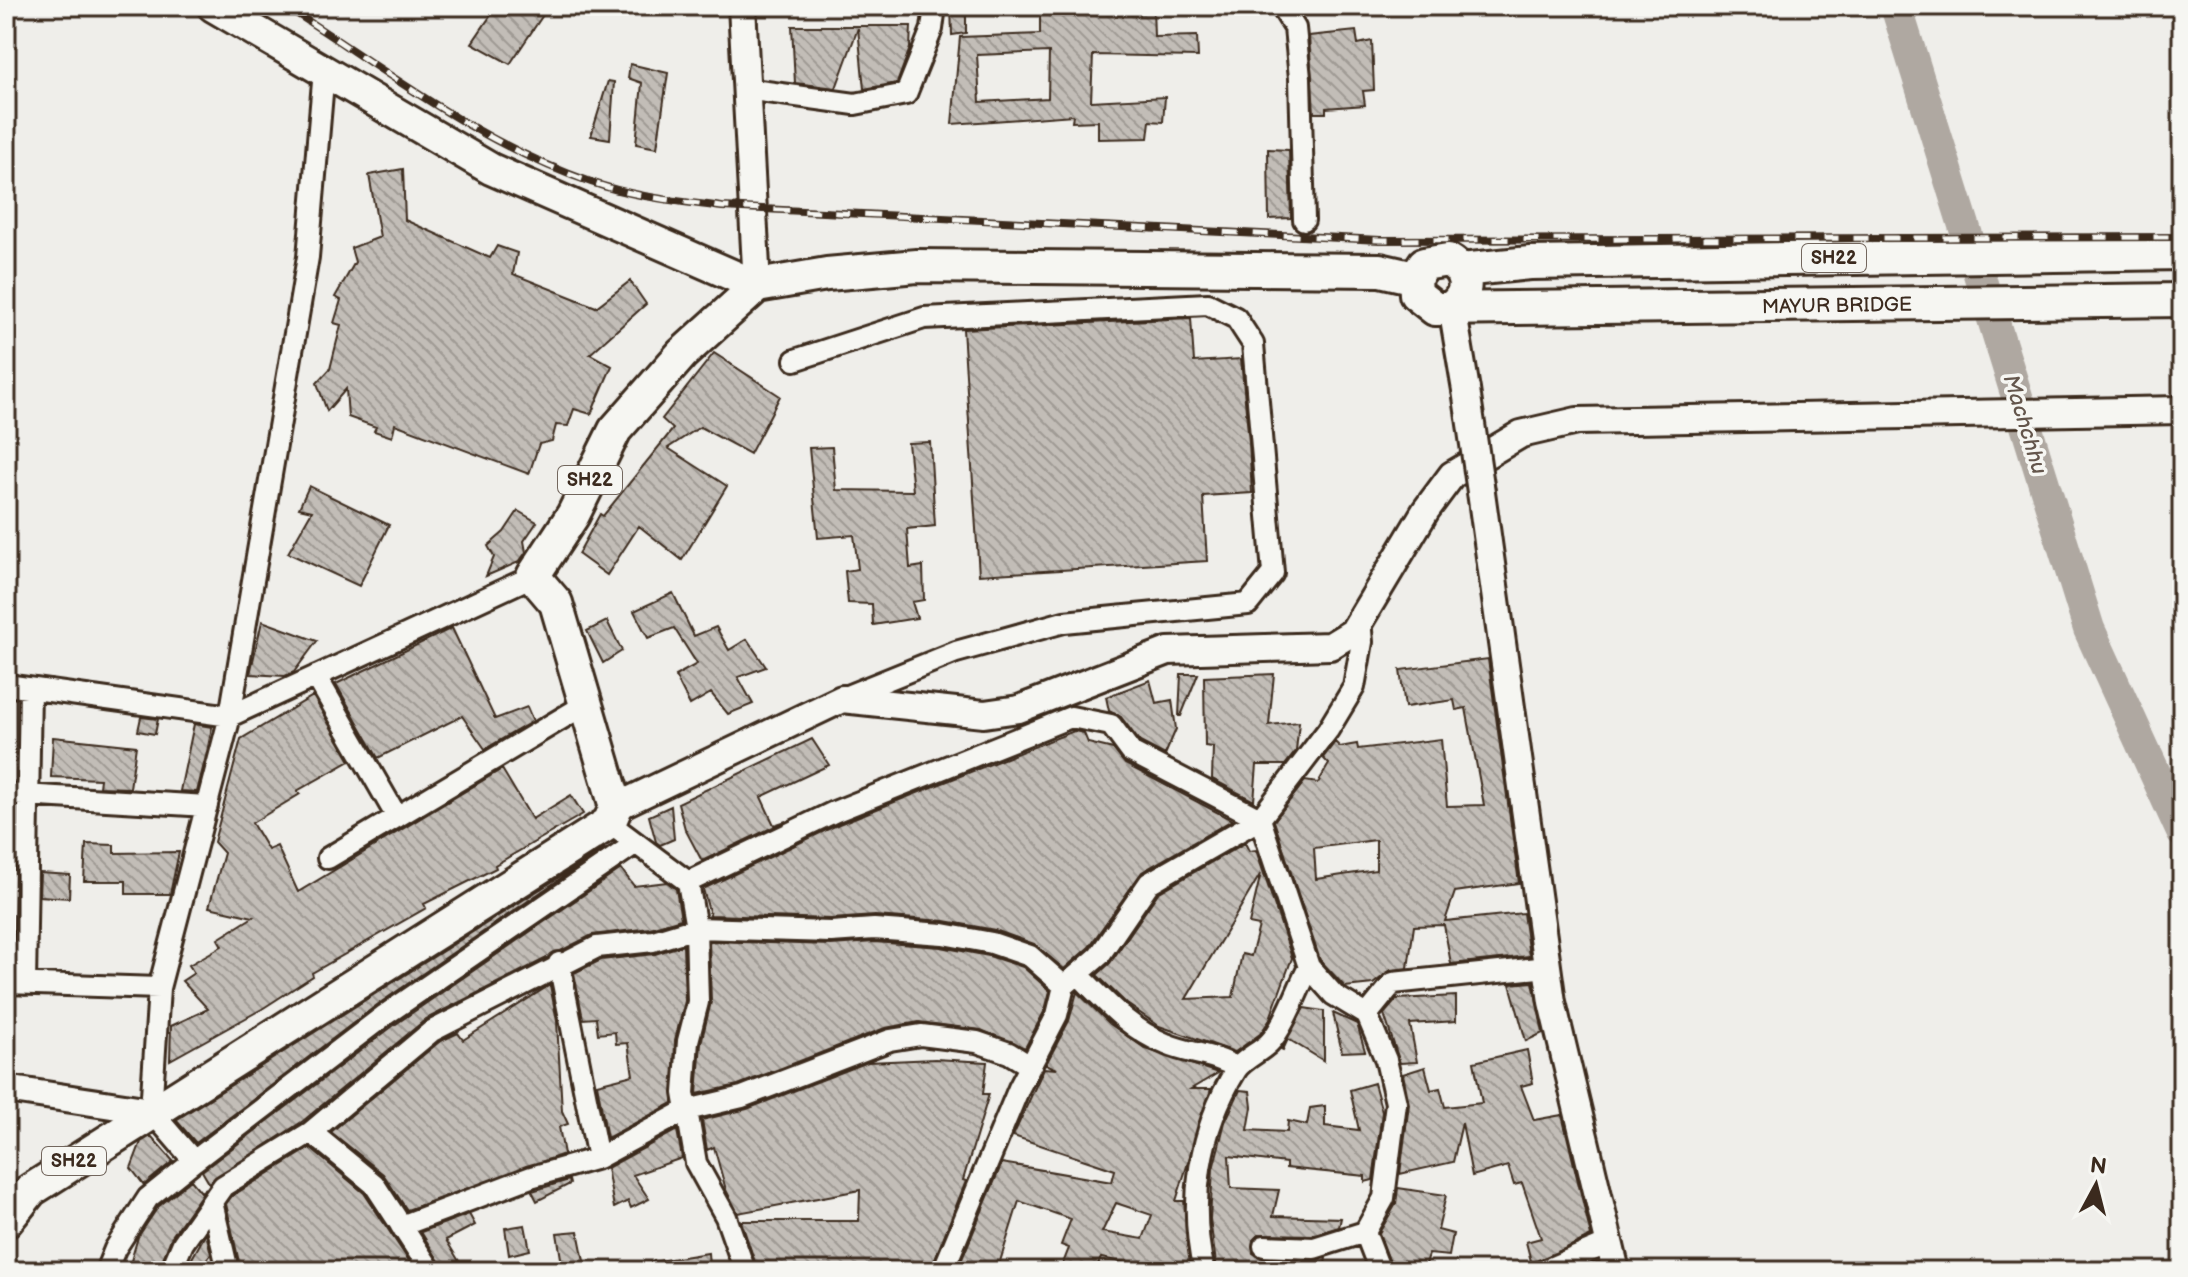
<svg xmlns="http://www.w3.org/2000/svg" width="2188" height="1277" viewBox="0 0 2188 1277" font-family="'Balsamiq Sans',sans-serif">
<defs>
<pattern id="building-back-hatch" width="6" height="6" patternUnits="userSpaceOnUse" patternTransform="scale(2)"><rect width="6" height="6" fill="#c2bdb7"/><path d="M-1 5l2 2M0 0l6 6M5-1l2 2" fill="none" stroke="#9f9a94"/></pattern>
</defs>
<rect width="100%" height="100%" fill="#efeeea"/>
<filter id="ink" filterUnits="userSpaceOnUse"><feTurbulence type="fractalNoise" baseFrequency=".0125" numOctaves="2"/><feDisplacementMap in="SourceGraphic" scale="16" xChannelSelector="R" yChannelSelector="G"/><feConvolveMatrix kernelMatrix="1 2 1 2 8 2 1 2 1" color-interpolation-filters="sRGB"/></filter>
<g filter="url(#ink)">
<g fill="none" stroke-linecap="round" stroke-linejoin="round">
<path stroke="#afa8a1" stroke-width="32" d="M1896 6 2089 629 2182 832"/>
</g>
<path fill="url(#building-back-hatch)" stroke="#3b2a1e" stroke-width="2" fill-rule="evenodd" d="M476 6H549L510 64 472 43 491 15Z
M951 6H966V33L952 35Z
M1040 6H1057V14L1087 11V6H1153L1154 37 1197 36 1198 57 1093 55 1091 101 1165 97 1163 122 1150 121 1148 138 1098 139V121L1072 122 1073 115 952 124 960 37 1040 34ZM1049 52 1048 98 980 102 977 55Z
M792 26H911L910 48 897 83 864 89 858 28 836 88 795 83Z
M1356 31 1358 44 1372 41 1374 90 1363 91 1365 105 1326 108V113H1314L1309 36Z
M630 64 668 73 657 148 636 144 642 83 628 78Z
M608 81 614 82 610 139 591 136Z
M1268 149 1289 150 1291 218 1269 219Z
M403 169 405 220 490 258 497 246 517 253 513 274 596 307 630 281 646 304 590 354 612 366 591 414 574 409 568 426 556 425 552 441 539 444 529 474 395 424 392 437 374 431 376 427 348 417 346 389 327 411 317 383 330 369 341 325 334 323 341 300 335 297 355 262 351 248 380 237 369 175Z
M1191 318 1194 362 1241 359 1249 442 1252 493 1203 496 1207 561 979 575 963 329Z
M714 353 780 396 750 454 700 427 668 448 727 486 682 560 639 526 607 575 578 554 600 514 603 516 673 429 662 419Z
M930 442 935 526 907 529 910 568 923 566 924 600 912 602 917 618 873 625 872 604 848 603 845 571 858 569 854 535 818 538 809 448 832 447 836 490 913 491 908 443Z
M309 486 389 525 359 586 288 553 312 511 299 508Z
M518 511 537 522 524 541 526 552 519 562 486 576 494 557 488 546 504 532Z
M673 593 694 636 716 627 729 650 747 639 766 667 738 677 753 704 728 714 711 693 690 705 675 676 697 664 674 628 648 638 634 611Z
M262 621 317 641 294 672 285 676 250 674Z
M607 621 622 651 603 663 587 631Z
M452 628 495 719 527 707 533 721 485 749 462 716 378 758 336 684Z
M1488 659 1519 883 1455 892 1445 921 1523 913 1529 956 1451 964 1444 925 1414 926 1408 968 1391 970 1373 984 1345 987 1320 960 1274 821 1305 781 1318 783 1329 764 1323 758 1335 742 1340 747 1357 744 1358 749 1441 739 1447 806 1484 805 1466 708 1456 710 1454 700 1405 707 1400 670ZM1376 840V870L1316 879 1314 848Z
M1181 674H1198L1181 716H1179Z
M1274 674 1269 725 1299 722 1296 751 1285 765H1257L1254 801 1212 779 1213 747 1205 746 1204 677Z
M1150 680 1156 703 1172 700 1176 729 1165 755 1140 742 1121 717 1109 711 1106 697Z
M313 696 350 761 297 791 300 794 252 823 268 850 277 846 298 892 502 769 532 819 571 795 583 814 495 865 496 868 424 904 426 908 312 973 313 976 262 1009 170 1060 171 1026 208 1009 182 981 194 973 189 965 222 946 218 939 253 917 209 907 224 853 214 842 241 739Z
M141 717 158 719 155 734 138 731Z
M194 724 212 727 207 752 197 792 180 791Z
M1074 731 1084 733 1088 743 1113 749 1125 764 1232 820 1142 872 1089 947 1064 969 1034 944 995 930 945 921 875 916 831 919 710 915 703 889 839 824Z
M53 737 136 746 130 788 99 787 100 779 51 777Z
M812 739 829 765 761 797 774 825 786 821 702 861 685 829 678 803Z
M671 806 674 839 660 845 656 842 649 816Z
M1245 843 1249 851 1256 850 1292 958 1269 1021 1260 1034 1235 1052 1159 1026 1127 1004 1097 975 1110 963 1158 893ZM1261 873 1249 924 1259 926 1251 956 1242 954 1233 997 1186 999Z
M86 844 114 845V853L179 852 170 894H126V881H84Z
M605 848 377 1005 196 1143 176 1120Z
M621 869 634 886 667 882 676 889 681 919 650 928 592 935 426 1019 303 1121 209 1183 202 1171 393 1026Z
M40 873 70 875 69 898 39 896Z
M709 941 831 945 874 942 941 947 989 956 1023 967 1050 991 1045 1010 1025 1048 981 1030 919 1022 885 1028 738 1085 697 1094 701 1043 711 1002Z
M683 945 685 1001 675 1040 673 1103 607 1138 597 1084 633 1075 628 1043 616 1044 615 1032 598 1034 596 1018 583 1019 574 973 601 960 655 954Z
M1533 982 1543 1033 1526 1041 1510 984Z
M550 985 557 1021 562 1111 568 1124 559 1127 564 1154 407 1210 383 1174 331 1132 439 1042 458 1033 463 1040Z
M1077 992 1110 1024 1146 1049 1218 1073 1191 1089H1211L1176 1201H1184L1191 1271H1128L1131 1264 1101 1258 1095 1271H1060L1069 1248 1061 1245 1071 1219 1019 1201 997 1271H957L1002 1163 1112 1182 1115 1170 1013 1136 1044 1068 1057 1069 1046 1064 1069 1021ZM1116 1203 1152 1215 1143 1239 1102 1232Z
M1456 996V1021L1410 1024 1417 1062 1400 1063 1384 1014 1397 999Z
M1304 1008 1324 1011V1061L1288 1039 1283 1050 1281 1049Z
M1333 1013 1357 1024 1365 1051 1342 1052Z
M1527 1050 1533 1083 1521 1086 1534 1120 1562 1115 1591 1236 1532 1265 1526 1242 1541 1238 1522 1183 1514 1185 1508 1166 1472 1176 1462 1123 1453 1162 1400 1174 1409 1104 1403 1074 1425 1067 1431 1090 1440 1088 1445 1107 1482 1103 1474 1062Z
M935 1059 987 1062 983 1094H989L963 1180 966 1181 930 1271H758L741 1221H859L860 1190 738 1213 726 1190 714 1147 707 1150 702 1120 747 1109 868 1062Z
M1374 1083 1382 1112 1373 1180 1365 1182V1176L1286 1168V1163L1229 1156 1231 1188 1279 1190 1273 1216 1341 1218 1339 1227 1312 1235 1259 1234 1253 1240V1253L1263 1259 1313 1261 1326 1258 1325 1265 1318 1264 1317 1271H1217L1210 1219 1213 1169 1225 1122 1240 1090 1250 1091 1252 1107 1248 1130 1287 1132 1288 1121 1307 1125 1310 1108 1325 1106V1126L1359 1130 1350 1090Z
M677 1130 682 1158 633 1175 649 1199 631 1208 628 1201 614 1208 607 1168Z
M151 1136 173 1161 144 1185 131 1168 141 1142Z
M310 1148 364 1193 415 1270 241 1271 226 1204 232 1196Z
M191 1180 201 1192 206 1188 172 1236 158 1271H128L138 1237 158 1207Z
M569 1180 570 1184 537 1201 532 1191Z
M1398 1188 1446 1195 1438 1230 1453 1234 1449 1256 1429 1254 1424 1271H1393L1379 1233 1396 1204Z
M469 1214 475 1225 446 1240 465 1271H445L421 1232Z
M525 1225 530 1250 509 1255 505 1228Z
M578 1231 586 1271H563L557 1233Z
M206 1233 211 1254 200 1271H185Z
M708 1253 709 1266 687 1271H645V1263Z"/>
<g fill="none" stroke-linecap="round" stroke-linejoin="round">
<g stroke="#3b2a1e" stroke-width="26">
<path id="minor" d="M1281 6 1295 28 1300 78 1304 220
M745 89 855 104 906 94 932 29 935 6
M795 360 924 318 1208 304 1236 318 1253 344 1273 573 1248 604 1064 622 956 652 842 698
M316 676 397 817
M6 685 230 716 533 576
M6 794 207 806
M609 823 688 882 696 928 698 1002 688 1041 684 1093 696 1163 726 1217 745 1271
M328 858 586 704
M688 882 834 812 1071 717 1111 725 1131 752 1260 819 1309 967 1334 995 1367 1015 1386 1060 1396 1103 1391 1142 1384 1198 1365 1232 1314 1248 1264 1246
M559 963 598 1158
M1078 974C1106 1002 1129 1029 1166 1044 1189 1054 1215 1054 1237 1068
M6 983 159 988
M25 984 30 689
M1064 986 1099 956 1149 883 1260 819 1328 730 1354 687 1362 642 1360 620
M1367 1015 1393 983 1547 967
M311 1132 374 1184 431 1271
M194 1161 151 1111 159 988 230 716 308 257 324 70
M212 1202 228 1271
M401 1226 531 1177 598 1158 687 1110 742 1097 890 1040 921 1035 977 1042 1009 1053 1030 1066
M1365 1232 1380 1271
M106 1271 115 1249 148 1198 194 1161 385 1015 636 843
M171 1271 183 1243 223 1186 311 1132 432 1031 597 947 653 941 696 928 831 932 874 929 943 934 992 943 1030 956 1064 986 1057 1015 1019 1088 943 1271
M1204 1271C1188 1203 1199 1130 1236 1070 1243 1059 1259 1053 1269 1043 1284 1028 1298 988 1309 967
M1543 1271 1609 1243"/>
</g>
<g stroke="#3b2a1e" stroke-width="32">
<path id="tertiary" d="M742 6 757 286
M1452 307 1466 390
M1481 492 1552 1002 1616 1271
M616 807 842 699 984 714 1019 709 1168 651 1330 646 1353 632 1426 510 1452 475 1521 434 1577 421 2182 410
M6 1089 151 1111"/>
</g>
<g stroke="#3b2a1e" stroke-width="36">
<path id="secondary" d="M213 6 491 169 757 286"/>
</g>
<g stroke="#3b2a1e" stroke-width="38">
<path id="primary" d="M1461 270 1530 263 2182 253
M1452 307C1471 293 1468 271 1448 260L1424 264 1415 278 1416 294 1435 309 2182 300
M6 1221 31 1190 609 823 616 807 556 603 533 576 573 515 615 430 682 354 757 286 827 274 917 266 1380 270 1415 278"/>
</g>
<use href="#minor" stroke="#f6f6f2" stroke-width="20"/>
<use href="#tertiary" stroke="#f6f6f2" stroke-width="26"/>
<use href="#secondary" stroke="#f6f6f2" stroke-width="30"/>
<use href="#primary" stroke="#f6f6f2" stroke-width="32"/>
<g stroke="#3b2a1e" stroke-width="8">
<path id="rail" d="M285 6C384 69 479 144 591 182 633 197 678 201 722 207L1380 240 2182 237"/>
</g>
<use href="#rail" stroke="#f6f6f2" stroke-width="5" stroke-dasharray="15" stroke-linecap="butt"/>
<g stroke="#3b2a1e" stroke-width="32" stroke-linecap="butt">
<path id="tertiary-bridge" d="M1466 390 1481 492"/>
</g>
<use href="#tertiary-bridge" stroke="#f6f6f2" stroke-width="26"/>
</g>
</g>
<g text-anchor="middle" stroke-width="7" stroke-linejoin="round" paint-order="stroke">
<g fill="#f6f6f2" stroke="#73675e" stroke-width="2">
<rect x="1802" y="244" width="64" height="28" rx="6"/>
<rect x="558" y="466" width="64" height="28" rx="6"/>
<rect x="42" y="1147" width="64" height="28" rx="6"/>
</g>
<g font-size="18" font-weight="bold" fill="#3b2a1e">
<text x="1834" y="264">SH22</text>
<text x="590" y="486">SH22</text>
<text x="74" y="1167">SH22</text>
</g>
<g font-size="20" fill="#3b2a1e" stroke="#f6f6f2">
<text transform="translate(1837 305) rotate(-1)" y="7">MAYUR BRIDGE</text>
</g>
<g font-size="22" font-style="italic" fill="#64564c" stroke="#f6f6f2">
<text transform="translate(2026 424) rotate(73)" y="8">Machchhu</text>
</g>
</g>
<rect width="2188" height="1277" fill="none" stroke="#f6f6f2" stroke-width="32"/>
<rect x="16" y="16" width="2156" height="1245" fill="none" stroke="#3b2a1e" stroke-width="3" filter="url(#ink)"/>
<g transform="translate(2096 1185) rotate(7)" stroke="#f6f6f2" stroke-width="6" paint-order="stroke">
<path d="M0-6L14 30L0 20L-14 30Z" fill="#3b2a1e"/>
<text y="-12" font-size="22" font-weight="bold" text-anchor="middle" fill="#3b2a1e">N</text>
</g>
</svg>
